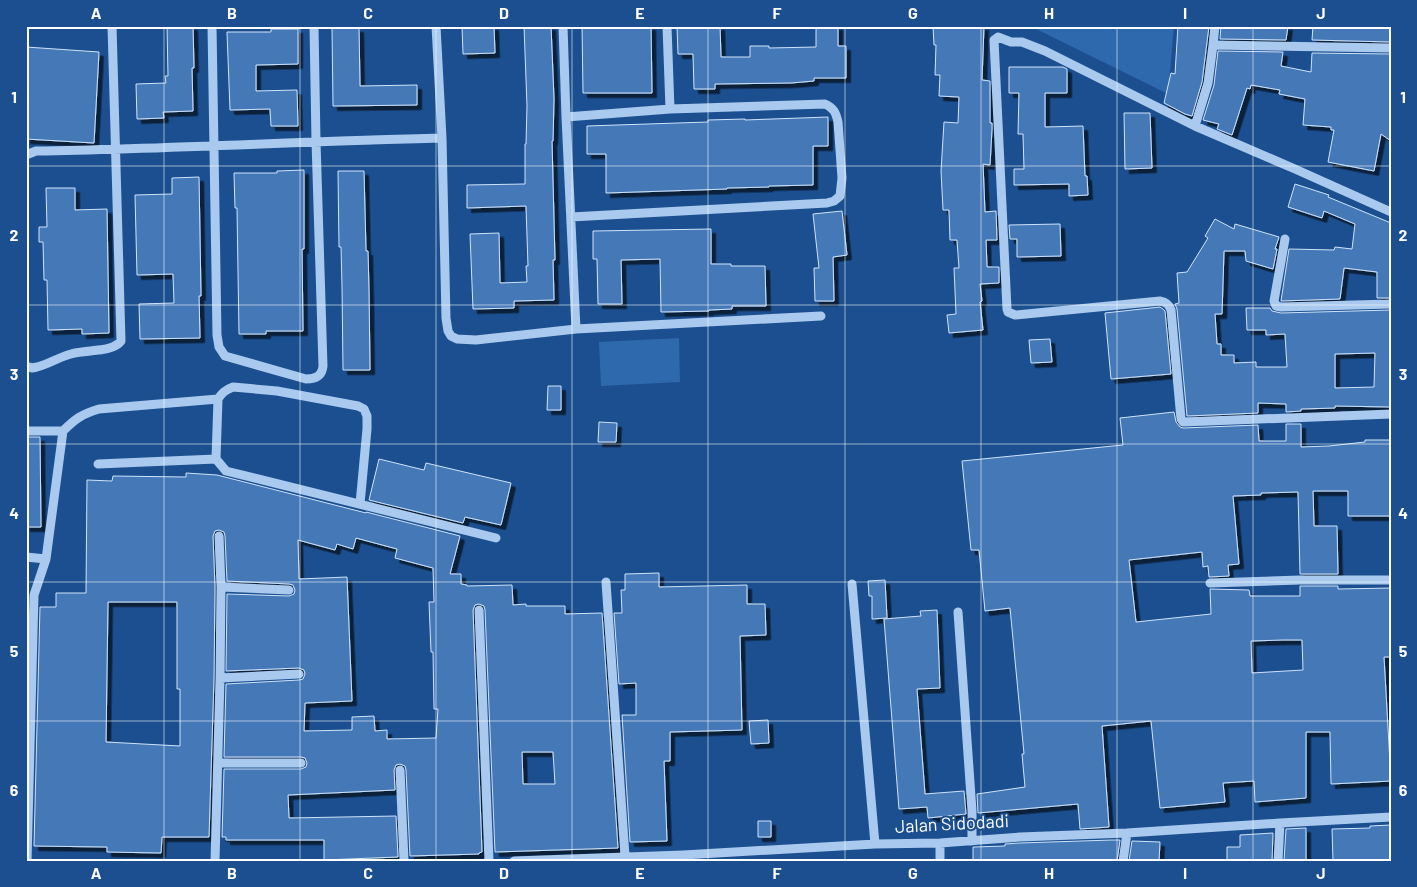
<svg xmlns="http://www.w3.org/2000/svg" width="1417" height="887" viewBox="0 0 1417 887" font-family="Barlow,sans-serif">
<defs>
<filter id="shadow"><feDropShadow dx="4.5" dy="4.5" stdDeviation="0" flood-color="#0009"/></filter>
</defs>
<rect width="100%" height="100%" fill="#1b4f8f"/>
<path fill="#2e69ad" d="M1030 26H1174L1168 94Z
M679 338 680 382 601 386 599 342Z"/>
<path fill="#4478b7" stroke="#cfe3fa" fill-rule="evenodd" filter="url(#shadow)" d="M167 26H193L194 68H192L193 111 163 112 164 118 137 119 136 84 166 83 165 76H168Z
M462 26H494L495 53 463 54Z
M524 26H551L554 99 553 141H552L555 260H553L554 300 514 301V308L473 309 470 234 499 233 500 283 527 282 526 266H528L526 206 467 208V185L525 184V144H526L527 106Z
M582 26H651L652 93H583Z
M677 26H720L721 57H750V46H769V48L816 47V26H838V46H846V78H814V81L791 83 715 84V89H694L693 54H678Z
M933 26H984L982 80 990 81V123H992V129L990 165 983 164 985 212 996 211 997 240H986L987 267H999V283L980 284 982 301 980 302 983 330 949 333 947 315 956 314 954 268H959L957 240H950L949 210H943L941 171 944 122 958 123 959 97 939 96 940 75H935L936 45H934Z
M1178 26H1209L1202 82 1192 116 1185 114 1164 103 1171 73 1175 74Z
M1221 26H1288L1286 40 1220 39Z
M1313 26H1391V42L1312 40Z
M332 28H359L360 86 417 85V105L333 106Z
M271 29H298V64L256 65V91L297 90 298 126H271L270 109 230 110 227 32H271Z
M26 47 99 52 94 143 26 139Z
M1218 51 1283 52 1281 66 1311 72 1312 53 1391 54V141L1381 134 1374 171 1328 162 1334 130H1331V127L1303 125 1305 99 1279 94 1280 90 1251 85 1250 89 1247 88 1232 135 1217 129 1219 124 1203 120 1214 85Z
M1009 67H1063L1067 69V93H1045V127L1083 126 1085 176H1087L1088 195 1069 196V184L1014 185V169H1024L1023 134H1018L1019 93H1009Z
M1124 113H1150L1152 168 1125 169Z
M828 117V146H813V185L769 186V187L727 188V189L606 193V154H587V126L708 122V120L745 119V120Z
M304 170V249H302L303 331H266V334H239L237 208H235L234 173H277V171Z
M338 171H364L366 251H368L369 291 370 370H343L342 287 341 247H339Z
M199 177 201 296H199L200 338 140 339 139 304 174 303 173 274 137 275 135 195 172 194V178Z
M1295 184 1329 195 1328 197 1391 223V298H1377V272L1344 268 1340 299 1281 301 1289 249 1334 250 1335 247 1352 249 1355 224 1324 211 1322 218 1288 207Z
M46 188H75V210L107 209 109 333 82 334V329L48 330 47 280H44L43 242H39V227H47Z
M842 211 847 255 833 257 834 301H815L814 268H819L813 214Z
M1215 219 1234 229 1235 224 1279 237 1275 249H1277L1273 269 1246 261 1245 251H1224L1222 314H1215L1217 344H1221V355H1234V363L1256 362V367H1287L1285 334 1266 335V330H1247L1246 308H1270L1272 311 1281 313 1391 310V407L1335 406V408L1301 409V411L1286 412V404L1258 403V413L1187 416 1177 309 1175 304 1179 303 1177 273 1187 272 1208 238 1205 236ZM1375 353 1374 387 1335 388V354Z
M1060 224 1061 256 1017 257V239H1010L1009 225Z
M711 229V264H731V266H765L766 306H732V309L709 310V311L661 312 660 259 621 260 622 304H598L597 259H593V231Z
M1160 307 1163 309 1165 311 1171 374 1111 379 1105 313Z
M1050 339 1052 362 1031 363 1029 340Z
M548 386H561V410H547Z
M1174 412 1176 422 1180 427 1183 428 1258 425 1259 441H1286V424H1301V447L1329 446 1365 442V440H1391V516H1348V491H1313L1314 526H1337L1338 574H1300L1298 492 1261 493V495L1233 496 1239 564 1228 565 1229 576 1209 577 1208 566 1203 567 1202 552 1129 560 1136 622 1211 614 1210 589 1249 590 1250 596H1300V586H1338V589L1391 588V657H1384L1391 781 1331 784 1330 732H1306V798L1255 802 1254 781 1223 783 1225 802 1160 808 1151 721 1102 726 1109 827 1080 829 1078 804 978 813 977 794 1025 787 1022 754H1024L1010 608 985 611 979 550H971L962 461 1123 445 1120 418ZM1283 640H1302L1303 670 1252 673 1251 641Z
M599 422 617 423 616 442H598Z
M26 437H40L41 527H26Z
M379 459 424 470 426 463 511 483 501 525 465 517 463 523 369 500Z
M186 473 217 475 366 513V512L460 536 450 574H461V584L467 585V586L512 585 513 605 526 604V606H565V614L602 613 618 848 495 852 485 610 484 606 479 604 475 605 473 610 482 852 479 853V854L410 856 406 770 405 766 400 764 396 765 394 770 395 790 288 795 289 818 396 816 398 857 324 860V840H226V837H222L224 769H301L306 767 307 763 305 758 301 757H224L226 684 299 680 303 679 305 674 304 670 299 668 226 671 227 594 289 596 294 594 295 590 293 585 289 584 227 581 225 536 224 532 219 530 215 531 213 536 215 587 214 678 209 837H162L161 853 107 852V847L34 846 40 607H56V593H86L87 480 112 481 113 476 186 477ZM356 538 397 549 395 558 433 568 434 602H429L431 652H433L434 709H438L436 738 387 739V730L375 731 374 716 352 717V730L304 731 305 703 352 701 347 577 299 579 298 540 335 550 337 544 353 549ZM108 602H177V689H180V746L106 742ZM522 752H553L555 784H523Z
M659 573V587L747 585V604H765L766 635 740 636 742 730 670 732V761H664L667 841 630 842 622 715H636V683L619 684 614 613H622L621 590H625V574Z
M885 580 887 618 872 619V596H869L868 581Z
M937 610 940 688 917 689 925 794 964 791 966 814 928 818 927 807 899 809 884 619 921 616 920 611Z
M768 720 769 743 751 744 749 721Z
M758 821H771V837H758Z
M1391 825V861H1333L1332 829 1370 828V826Z
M1306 828V861H1284L1286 829Z
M1273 833 1272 861H1227V847H1240V835Z
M1112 840H1120L1117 861H973V847H974L1005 846V844L1020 843Z
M1132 841 1160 842 1159 861H1129Z"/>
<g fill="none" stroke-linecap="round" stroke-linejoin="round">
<path stroke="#a9c9ee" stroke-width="9" d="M212 26 217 335 219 347 225 356 306 379C316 379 322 376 323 366L316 141 314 26
M436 26 442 138 446 318 448 331 451 336 457 339 476 340 576 329 821 316
M563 26 566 117 576 329
M667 26 670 109
M1215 26 1213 45 1391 48
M566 117 670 109 825 104C834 108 836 113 838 122L842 178 840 196 834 201 827 203 571 217
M1195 126 1208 83 1213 45
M26 155 36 151C171 149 306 141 442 138
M1391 212 1295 169 1195 126 1045 51 1022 42H1011L998 37 994 40 1007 309 1008 312 1015 315 1160 301C1166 302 1169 304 1171 310L1181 419 1183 422 1391 414
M1285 239 1274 301 1276 306 1281 307 1391 304
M26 366 32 368 37 367C49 364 59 357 71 354 86 349 112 353 121 341L112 26
M218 399 216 459 226 471 496 538
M26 431H63C75 419 82 414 99 409L218 399C222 393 225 390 233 387L277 391 358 406 364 409 367 416V429L360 504
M98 464 216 459
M26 557 46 559
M606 582 625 856
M1210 583 1300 580H1391
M852 584 875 844
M221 587 289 590
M479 610 489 861
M958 612 972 811V841
M220 678 299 674
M218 763H301
M400 770 404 861
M940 843V861
M27 861 34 595 46 559 63 431
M215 861 220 678 221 587 219 536
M514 861 683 855 875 844 940 843 1020 837 1127 833 1280 823 1391 817
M1123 861 1127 833
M1278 861 1280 823"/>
</g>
<path fill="none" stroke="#fff" stroke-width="1" stroke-opacity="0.55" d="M164 26V861M300 26V861M436 26V861M572 26V861M708 26V861M845 26V861M981 26V861M1117 26V861M1253 26V861M26 166H1391M26 305H1391M26 444H1391M26 582H1391M26 721H1391"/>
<g text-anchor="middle" stroke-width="4" stroke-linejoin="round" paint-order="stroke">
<g font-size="18" fill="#fff" stroke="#1b4f8f">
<text transform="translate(952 824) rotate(-3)" y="6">Jalan Sidodadi</text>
</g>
</g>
<rect width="1417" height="887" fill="none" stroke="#1b4f8f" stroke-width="55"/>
<rect x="28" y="28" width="1362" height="832" fill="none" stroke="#fff" stroke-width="2"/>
<g font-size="16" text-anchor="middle" font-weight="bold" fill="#fff">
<text x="96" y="19">A</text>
<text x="232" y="19">B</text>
<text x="368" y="19">C</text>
<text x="504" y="19">D</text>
<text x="640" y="19">E</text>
<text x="777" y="19">F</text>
<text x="913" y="19">G</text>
<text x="1049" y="19">H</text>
<text x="1185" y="19">I</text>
<text x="1321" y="19">J</text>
<text x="14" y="103">1</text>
<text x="1403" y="103">1</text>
<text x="14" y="241">2</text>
<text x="1403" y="241">2</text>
<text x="14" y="380">3</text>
<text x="1403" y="380">3</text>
<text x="14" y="519">4</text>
<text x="1403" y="519">4</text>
<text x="14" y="657">5</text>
<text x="1403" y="657">5</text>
<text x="14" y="796">6</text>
<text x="1403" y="796">6</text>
<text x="96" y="879">A</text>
<text x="232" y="879">B</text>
<text x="368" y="879">C</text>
<text x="504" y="879">D</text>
<text x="640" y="879">E</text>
<text x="777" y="879">F</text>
<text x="913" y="879">G</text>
<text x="1049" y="879">H</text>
<text x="1185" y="879">I</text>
<text x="1321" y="879">J</text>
</g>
</svg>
